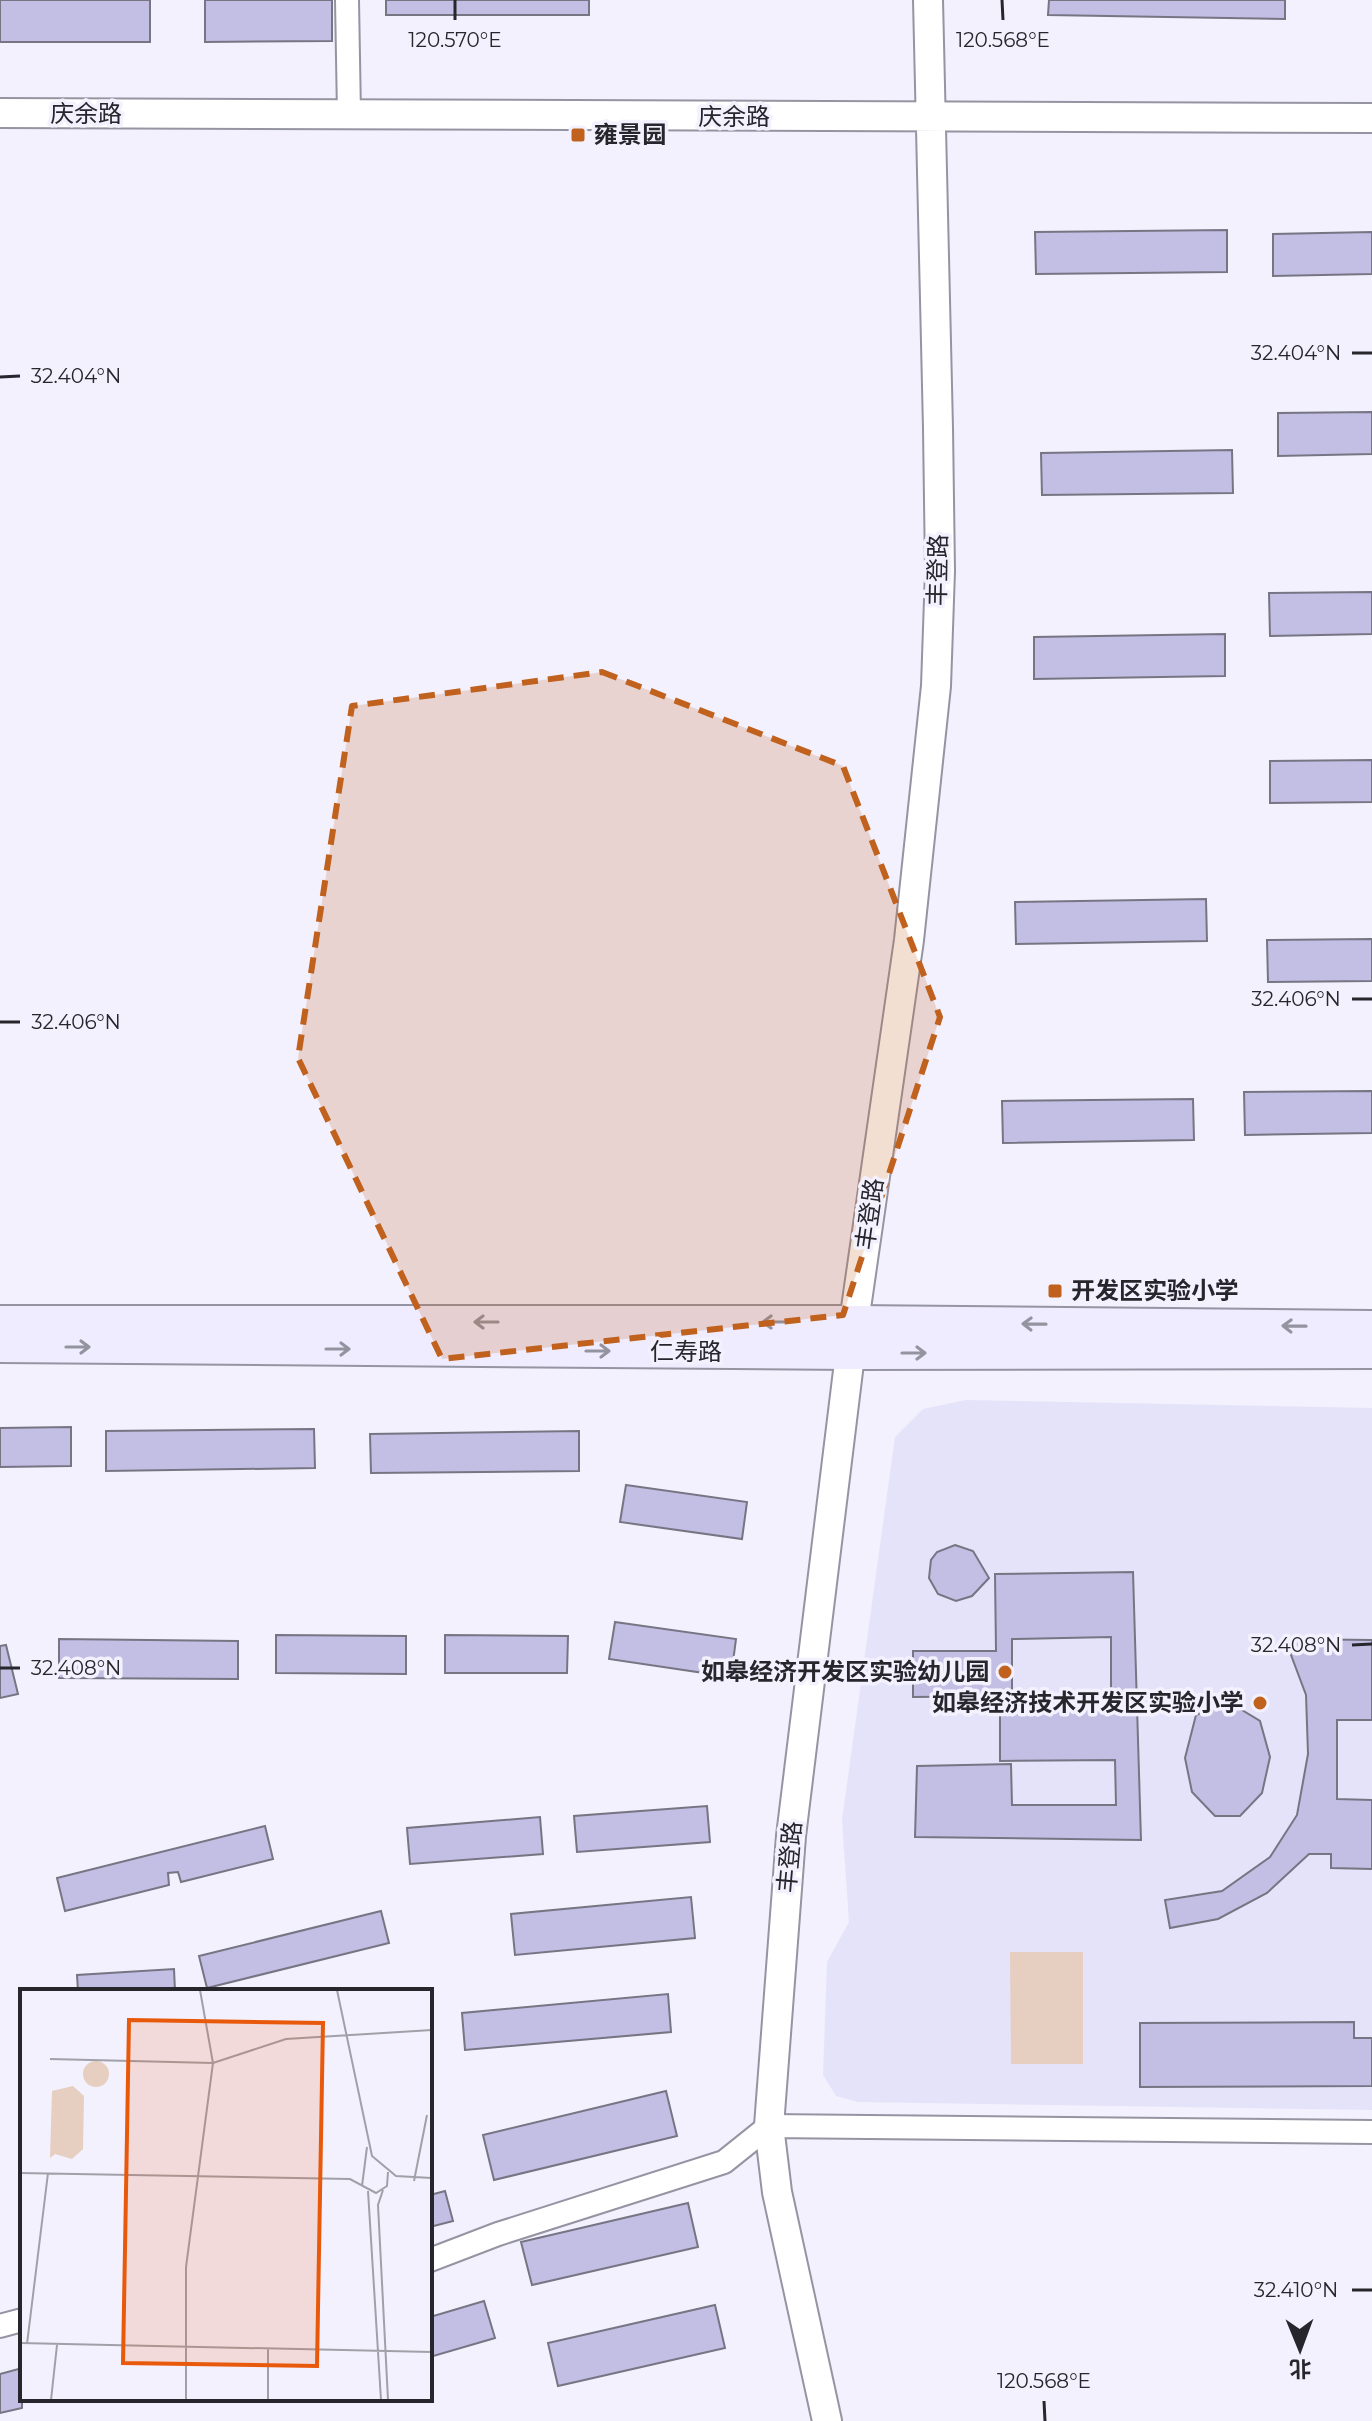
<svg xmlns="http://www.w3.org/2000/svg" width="1372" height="2421" viewBox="0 0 1372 2421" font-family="Montserrat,'Noto Sans SC',sans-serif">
<rect width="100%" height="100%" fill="#f2f1fd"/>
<path fill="#e5e3f9" d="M966 1400 1372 1408V2110L858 2102 836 2096 823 2075 827 1962 849 1922 842 1820 895 1437 923 1409Z"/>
<path fill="#e6cec1" d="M1010 1952H1083V2064H1011Z"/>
<path fill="#c2bee4" stroke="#777583" stroke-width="2" d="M0 0H150V42H0Z
M205 0H332V41L205 42Z
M386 0H589V15H386Z
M1049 0H1285V19L1048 15Z
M1227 230V272L1036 274 1035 232Z
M1372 232V274L1273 276V234Z
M1372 412V454L1278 456V413Z
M1232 450 1233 493 1042 495 1041 453Z
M1372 592V634L1270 636 1269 593Z
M1225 634V676L1034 679V637Z
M1372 760V802L1270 803V761Z
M1206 899 1207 941 1016 944 1015 902Z
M1372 939V981L1268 982 1267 940Z
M1372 1091V1133L1245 1135 1244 1092Z
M1193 1099 1194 1140 1003 1143 1002 1101Z
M71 1427V1466L0 1467V1428Z
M314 1429 315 1468 106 1471V1431Z
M579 1431V1471L371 1473 370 1434Z
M626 1485 747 1502 742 1539 620 1522Z
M955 1545 973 1551 989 1578 972 1596 956 1601 938 1594 929 1578 931 1560 937 1552Z
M1133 1572 1141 1840 915 1837 917 1766 1011 1764 1012 1805H1116L1115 1760 1000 1761V1697L1111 1696V1637L1012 1639V1696L913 1697V1651H996L995 1574Z
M615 1622 736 1639 731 1677 609 1659Z
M276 1635 406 1636V1674L276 1673Z
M445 1635 568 1636 567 1673H445Z
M59 1639 238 1641V1679L59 1678Z
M1285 1639 1372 1640V1720H1337V1799L1372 1800V1869L1331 1868V1854H1309L1267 1893 1218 1919 1170 1928 1165 1900 1222 1891 1270 1857 1297 1815 1308 1754 1306 1695Z
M6 1645 18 1694 0 1698V1646Z
M1227 1701 1260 1721 1270 1757 1262 1793 1240 1816H1215L1192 1792 1185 1758 1196 1715Z
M707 1806 710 1842 577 1852 574 1816Z
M540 1817 543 1854 410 1864 407 1828Z
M265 1826 273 1859 181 1882 178 1872 168 1873 169 1885 65 1911 57 1878Z
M691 1897 695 1938 515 1955 511 1914Z
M381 1911 389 1943 207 1988 199 1956Z
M174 1969 175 1991H78L77 1975Z
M668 1994 671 2032 465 2050 462 2013Z
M1354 2022V2038H1372V2086L1140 2087V2023Z
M666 2091 677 2136 494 2180 483 2135Z
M445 2191 453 2221 430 2227V2195Z
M688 2203 698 2247 532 2285 521 2242Z
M484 2301 495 2338 430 2357V2317Z
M715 2305 725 2348 558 2386 548 2343Z
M22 2368V2408L0 2413V2374Z"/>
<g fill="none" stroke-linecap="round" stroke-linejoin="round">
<g stroke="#9594a2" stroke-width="26">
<path id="minor" d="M347 0 349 114
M430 2260 498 2234 724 2162 769 2126 1372 2132
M0 2326 22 2320"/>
</g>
<g stroke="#9594a2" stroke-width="32">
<path id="tertiary" d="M0 113 1372 118
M827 2421 777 2192 769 2126 791 1836 854 1322 909 940 936 686 940 571 938 428 928 0"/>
</g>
<g stroke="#9594a2" stroke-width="36">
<path id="secondary" d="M0 1322H854L1372 1327
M0 1346 851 1353 1372 1352"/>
</g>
<use href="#minor" stroke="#fff" stroke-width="22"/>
<use href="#tertiary" stroke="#fff" stroke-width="28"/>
<use href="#secondary" stroke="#eeecfe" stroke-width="32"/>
</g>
<defs><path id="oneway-shaft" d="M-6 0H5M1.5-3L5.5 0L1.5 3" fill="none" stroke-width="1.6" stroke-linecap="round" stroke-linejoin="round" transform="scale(2)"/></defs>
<g stroke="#9493a0">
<use href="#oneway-shaft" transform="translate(486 1322) rotate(180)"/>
<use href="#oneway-shaft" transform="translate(774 1322) rotate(180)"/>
<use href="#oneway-shaft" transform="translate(1034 1324) rotate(-179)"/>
<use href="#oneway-shaft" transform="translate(1294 1326) rotate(-179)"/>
<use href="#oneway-shaft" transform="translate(78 1347)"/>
<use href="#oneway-shaft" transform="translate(338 1349)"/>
<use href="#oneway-shaft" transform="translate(598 1351)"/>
<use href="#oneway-shaft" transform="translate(914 1353)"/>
</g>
<path fill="#c1611e" fill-opacity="0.2" stroke="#c1611e" stroke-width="6" stroke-dasharray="16 10" stroke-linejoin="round" d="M602 672 843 766 940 1017 843 1315 442 1359 298 1058 352 706Z"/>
<path fill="none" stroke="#27262c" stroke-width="3" d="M455 0V20M1002 0 1003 20M1352 353H1372M0 377 20 376M1352 999H1372M0 1022H20M1352 1645 1372 1644M0 1668H20M1352 2290H1372M1044 2401 1045 2421"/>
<g fill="#c1611e" stroke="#f2f1fd" stroke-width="3">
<rect x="570" y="127" width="16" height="16" rx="4"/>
<rect x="1047" y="1283" width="16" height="16" rx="4"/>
<circle cx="1005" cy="1672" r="8"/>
<circle cx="1260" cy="1703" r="8"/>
</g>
<g text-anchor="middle" stroke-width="7" stroke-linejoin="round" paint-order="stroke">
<g font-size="24" fill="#27262c" stroke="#f2f1fd">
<text x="86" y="122">庆余路</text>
<text x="734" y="125">庆余路</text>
<text transform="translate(938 570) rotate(-89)" y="8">丰登路</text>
<text transform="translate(870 1214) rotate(-82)" y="8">丰登路</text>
<text x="686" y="1360">仁寿路</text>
<text transform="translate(790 1857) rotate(-85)" y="8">丰登路</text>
</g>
<g font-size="24" font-weight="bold" fill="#27262c" stroke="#f2f1fd" text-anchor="start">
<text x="594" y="143">雍景园</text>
<text x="1071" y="1299">开发区实验小学</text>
<text x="989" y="1680" text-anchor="end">如皋经济开发区实验幼儿园</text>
<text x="1244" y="1711" text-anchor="end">如皋经济技术开发区实验小学</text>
</g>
</g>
<g transform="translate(20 1989)">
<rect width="412" height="412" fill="#f2f1fd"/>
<path d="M63 85a13 13 0 1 1 26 0a13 13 0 1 1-26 0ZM53 97 64 107 63 160 52 170 35 165 30 169 32 102Z" fill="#e6cec1"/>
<path fill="none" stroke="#a1a0a9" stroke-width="2" d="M317 1 352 167 376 187 412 189M30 70 193 74 266 50 412 41M0 184 330 190 356 204 367 197 368 183M394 192 407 126M342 197 347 158M363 201 358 216 368 411M348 202 361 411M0 354 412 363M7 355 28 184M31 411 37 356M166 411V278L193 74 180 1M248 411V360"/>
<path fill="#e8590c" fill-opacity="0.15" stroke="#e8590c" stroke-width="4" d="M109 31 303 34 297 377 103 374Z"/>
<rect width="412" height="412" fill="none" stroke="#27262c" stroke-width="4"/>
</g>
<g font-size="20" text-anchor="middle" fill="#27262c" stroke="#f2f1fd" stroke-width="7" stroke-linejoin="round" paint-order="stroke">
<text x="455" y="47">120.570°E</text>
<text x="1003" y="47">120.568°E</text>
<text x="1296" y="360">32.404°N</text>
<text x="76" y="383">32.404°N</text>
<text x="1296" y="1006">32.406°N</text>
<text x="76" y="1029">32.406°N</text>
<text x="1296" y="1652">32.408°N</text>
<text x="76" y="1675">32.408°N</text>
<text x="1296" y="2297">32.410°N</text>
<text x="1044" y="2388">120.568°E</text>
</g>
<g transform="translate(1300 2349) rotate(179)" stroke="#f2f1fd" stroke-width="6" paint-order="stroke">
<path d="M0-6L14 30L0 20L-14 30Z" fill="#27262c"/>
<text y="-12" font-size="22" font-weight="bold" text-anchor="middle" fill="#27262c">北</text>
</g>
</svg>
